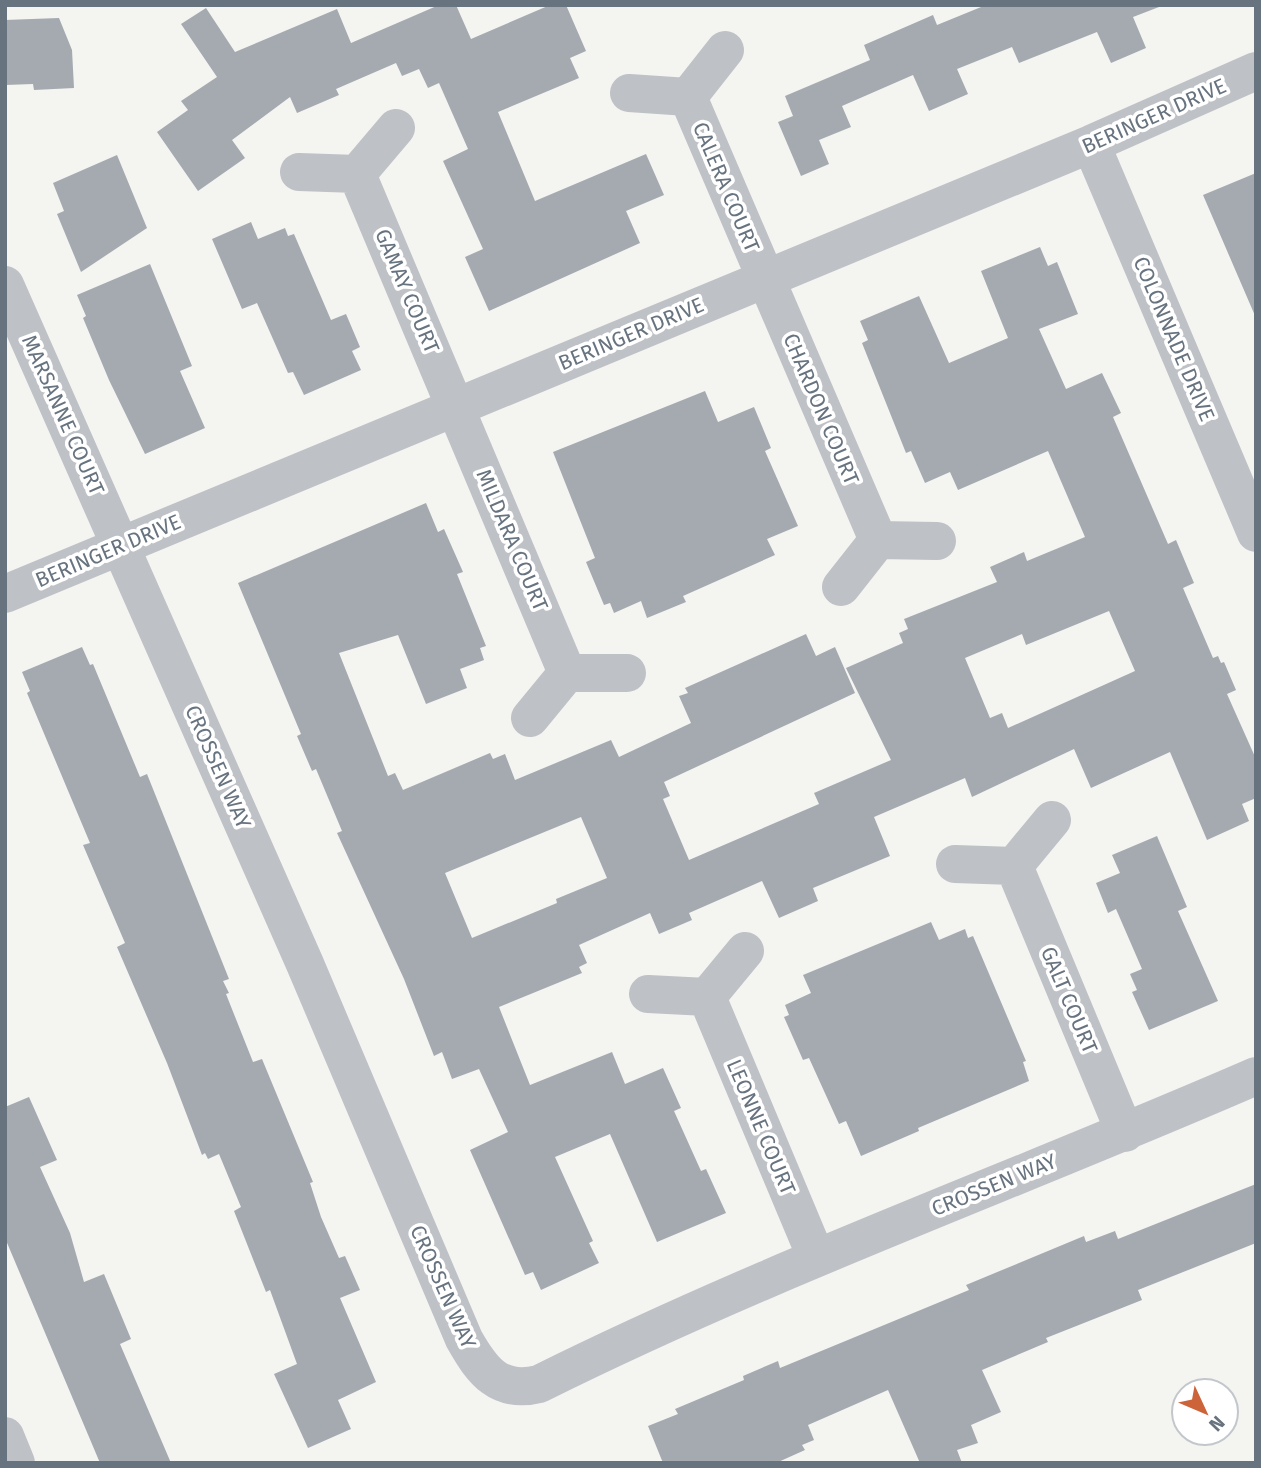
<svg xmlns="http://www.w3.org/2000/svg" width="1261" height="1468" viewBox="0 0 1261 1468" font-family="'Fira Sans',sans-serif">
<rect width="100%" height="100%" fill="#f4f4f1"/>
<path fill="#a4aab0" fill-rule="evenodd" d="M439 5H456L471 39 550 5H566L586 51 570 58 579 78 498 112 535 201 646 154 664 195 626 211 640 243 489 311 465 257 483 249 443 161 468 149 439 83 428 88 419 69 402 76 396 63 336 89 339 95 297 113 290 97 232 140 245 158 198 191 157 132 188 110 181 101 217 77 181 24 206 8 235 52 337 9 351 43Z
M986 5 1159 7 1133 17 1146 48 1111 63 1097 32 1019 63 1012 47 957 69 968 94 929 111 913 75 842 106 851 127 819 140 829 164 801 176 778 122 793 116 785 96 870 60 864 45 933 15 937 25Z
M59 18 72 50 74 88 34 90 33 84 5 85V20Z
M117 155 147 228 81 272 57 214 64 211 53 183Z
M1256 173V318L1203 195Z
M251 222 258 239 285 228 288 236 294 234 331 320 346 314 360 347 352 351 361 370 304 395 293 372 288 373 257 303 242 309 212 239Z
M1040 247 1048 266 1057 262 1078 314 1039 329 1066 389 1102 373 1121 413 1113 417 1168 544 1176 540 1194 583 1183 588 1213 658 1218 656 1221 663 1224 662 1236 690 1227 694 1256 759V798L1242 804 1249 821 1207 840 1170 752 1091 788 1074 749 972 797 965 778 874 817 890 856 813 888 818 901 779 918 762 881 689 913 692 920 659 934 650 913 579 945 587 963 579 967 582 973 499 1007 530 1085 612 1052 625 1084 663 1068 681 1108 674 1111 701 1171 706 1169 726 1213 657 1242 610 1134 555 1157 593 1241 589 1243 599 1263 541 1290 533 1272 525 1275 470 1150 508 1132 479 1069 452 1079 442 1052 434 1056 404 979 337 833 342 831 316 769 312 771 297 736 301 734 238 583 426 503 438 532 444 529 463 572 457 574 486 646 480 648 484 660 460 669 467 688 426 704 398 635 339 653 388 776 395 773 403 790 490 753 493 759 505 754 515 780 611 740 619 757 691 723 679 696 688 693 685 688 806 634 816 656 835 647 855 693 664 782 670 796 663 799 689 860 819 804 814 793 891 760 846 668 903 643 899 633 908 629 904 619 997 582 990 567 1024 552 1027 561 1085 537 1048 451 958 490 950 472 925 483 911 451 906 453 862 343 868 340 860 321 919 296 949 363 1008 338 981 271ZM1109 611 1135 671 1008 728 1002 713 990 718 965 658 1022 634 1026 645ZM581 817 607 878 556 899 557 903 472 938 445 873Z
M150 264 192 366 180 371 205 428 145 454 109 380 83 318 86 316 77 295Z
M705 391 718 422 754 407 771 448 765 451 798 526 767 539 775 555 683 596 686 602 647 618 641 601 614 613 610 603 604 605 586 562 595 558 553 452Z
M82 647 90 665 93 664 140 777 147 774 229 979 223 981 229 993 226 994 253 1062 262 1059 313 1182 310 1183 321 1217 339 1258 345 1256 360 1290 340 1298 376 1382 338 1400 351 1429 308 1448 274 1374 297 1364 270 1290 266 1292 234 1211 241 1207 219 1154 208 1159 205 1153 202 1155 167 1063 117 947 125 943 83 845 90 843 27 693 30 691 22 672Z
M1157 836 1187 907 1178 911 1218 1001 1149 1030 1132 992 1137 990 1130 974 1142 969 1116 909 1108 913 1096 883 1120 873 1112 855Z
M931 922 939 940 965 929 968 938 973 936 1026 1061 1023 1062 1029 1081 918 1128 919 1131 861 1156 846 1121 839 1124 809 1058 803 1060 784 1017 789 1015 785 1005 811 993 803 975Z
M29 1097 57 1160 40 1167 70 1233 84 1282 104 1274 131 1339 120 1344 171 1463H100L5 1238V1107Z
M1256 1184V1243L1138 1290 1142 1300 1046 1338 1048 1342 982 1370 1001 1412 971 1425 978 1443 957 1450 962 1463H920L888 1390 808 1425 814 1440 802 1445 805 1450 776 1463H663L648 1426 678 1414 675 1409 744 1380 743 1376 778 1361 780 1368 969 1290 966 1285 1084 1236 1086 1242 1115 1231 1118 1239Z"/>
<g fill="none" stroke-linecap="round" stroke-linejoin="round">
<path stroke="#bec1c5" stroke-width="38" d="M629 93 688 97 725 50
M688 97 878 540
M1091 144 1256 533
M299 172 357 174 396 128
M357 174 567 673
M5 285 305 964 464 1339C482 1371 499 1394 539 1384 772 1268 1017 1180 1256 1076
M841 587 878 540 937 541
M5 594 1091 144 1256 71
M530 718 567 673H627
M955 864 1014 866 1052 820
M1014 866 1125 1133
M648 994 707 997 745 951
M707 997 816 1257
M5 1436 16 1463"/>
</g>
<g text-anchor="middle" stroke-width="7" stroke-linejoin="round" paint-order="stroke">
<g font-size="21" fill="#67737f" stroke="#fff">
<text transform="translate(1154 116) rotate(-24)" y="7">BERINGER DRIVE</text>
<text transform="translate(726 187) rotate(67)" y="7">CALERA COURT</text>
<text transform="translate(407 291) rotate(67)" y="7">GAMAY COURT</text>
<text transform="translate(631 334) rotate(-23)" y="7">BERINGER DRIVE</text>
<text transform="translate(1174 339) rotate(67)" y="7">COLONNADE DRIVE</text>
<text transform="translate(821 409) rotate(67)" y="7">CHARDON COURT</text>
<text transform="translate(63 415) rotate(66)" y="7">MARSANNE COURT</text>
<text transform="translate(512 540) rotate(67)" y="7">MILDARA COURT</text>
<text transform="translate(108 551) rotate(-23)" y="7">BERINGER DRIVE</text>
<text transform="translate(218 767) rotate(66)" y="7">CROSSEN WAY</text>
<text transform="translate(1069 1000) rotate(67)" y="7">GALT COURT</text>
<text transform="translate(761 1127) rotate(67)" y="7">LEONNE COURT</text>
<text transform="translate(994 1185) rotate(-22)" y="7">CROSSEN WAY</text>
<text transform="translate(443 1287) rotate(66)" y="7">CROSSEN WAY</text>
</g>
</g>
<rect width="1261" height="1468" fill="none" stroke="#67737f" stroke-width="14"/>
<g transform="translate(1205 1412) rotate(134)"><circle r="33" fill="#ffffff" stroke="#c2c7cc" stroke-width="2"/>
<path d="M0-5L12 26L0 18L-12 26Z" fill="#cd6339"/>
<text y="-10" font-size="19" font-weight="bold" text-anchor="middle" fill="#67737f">N</text>
</g>
</svg>
